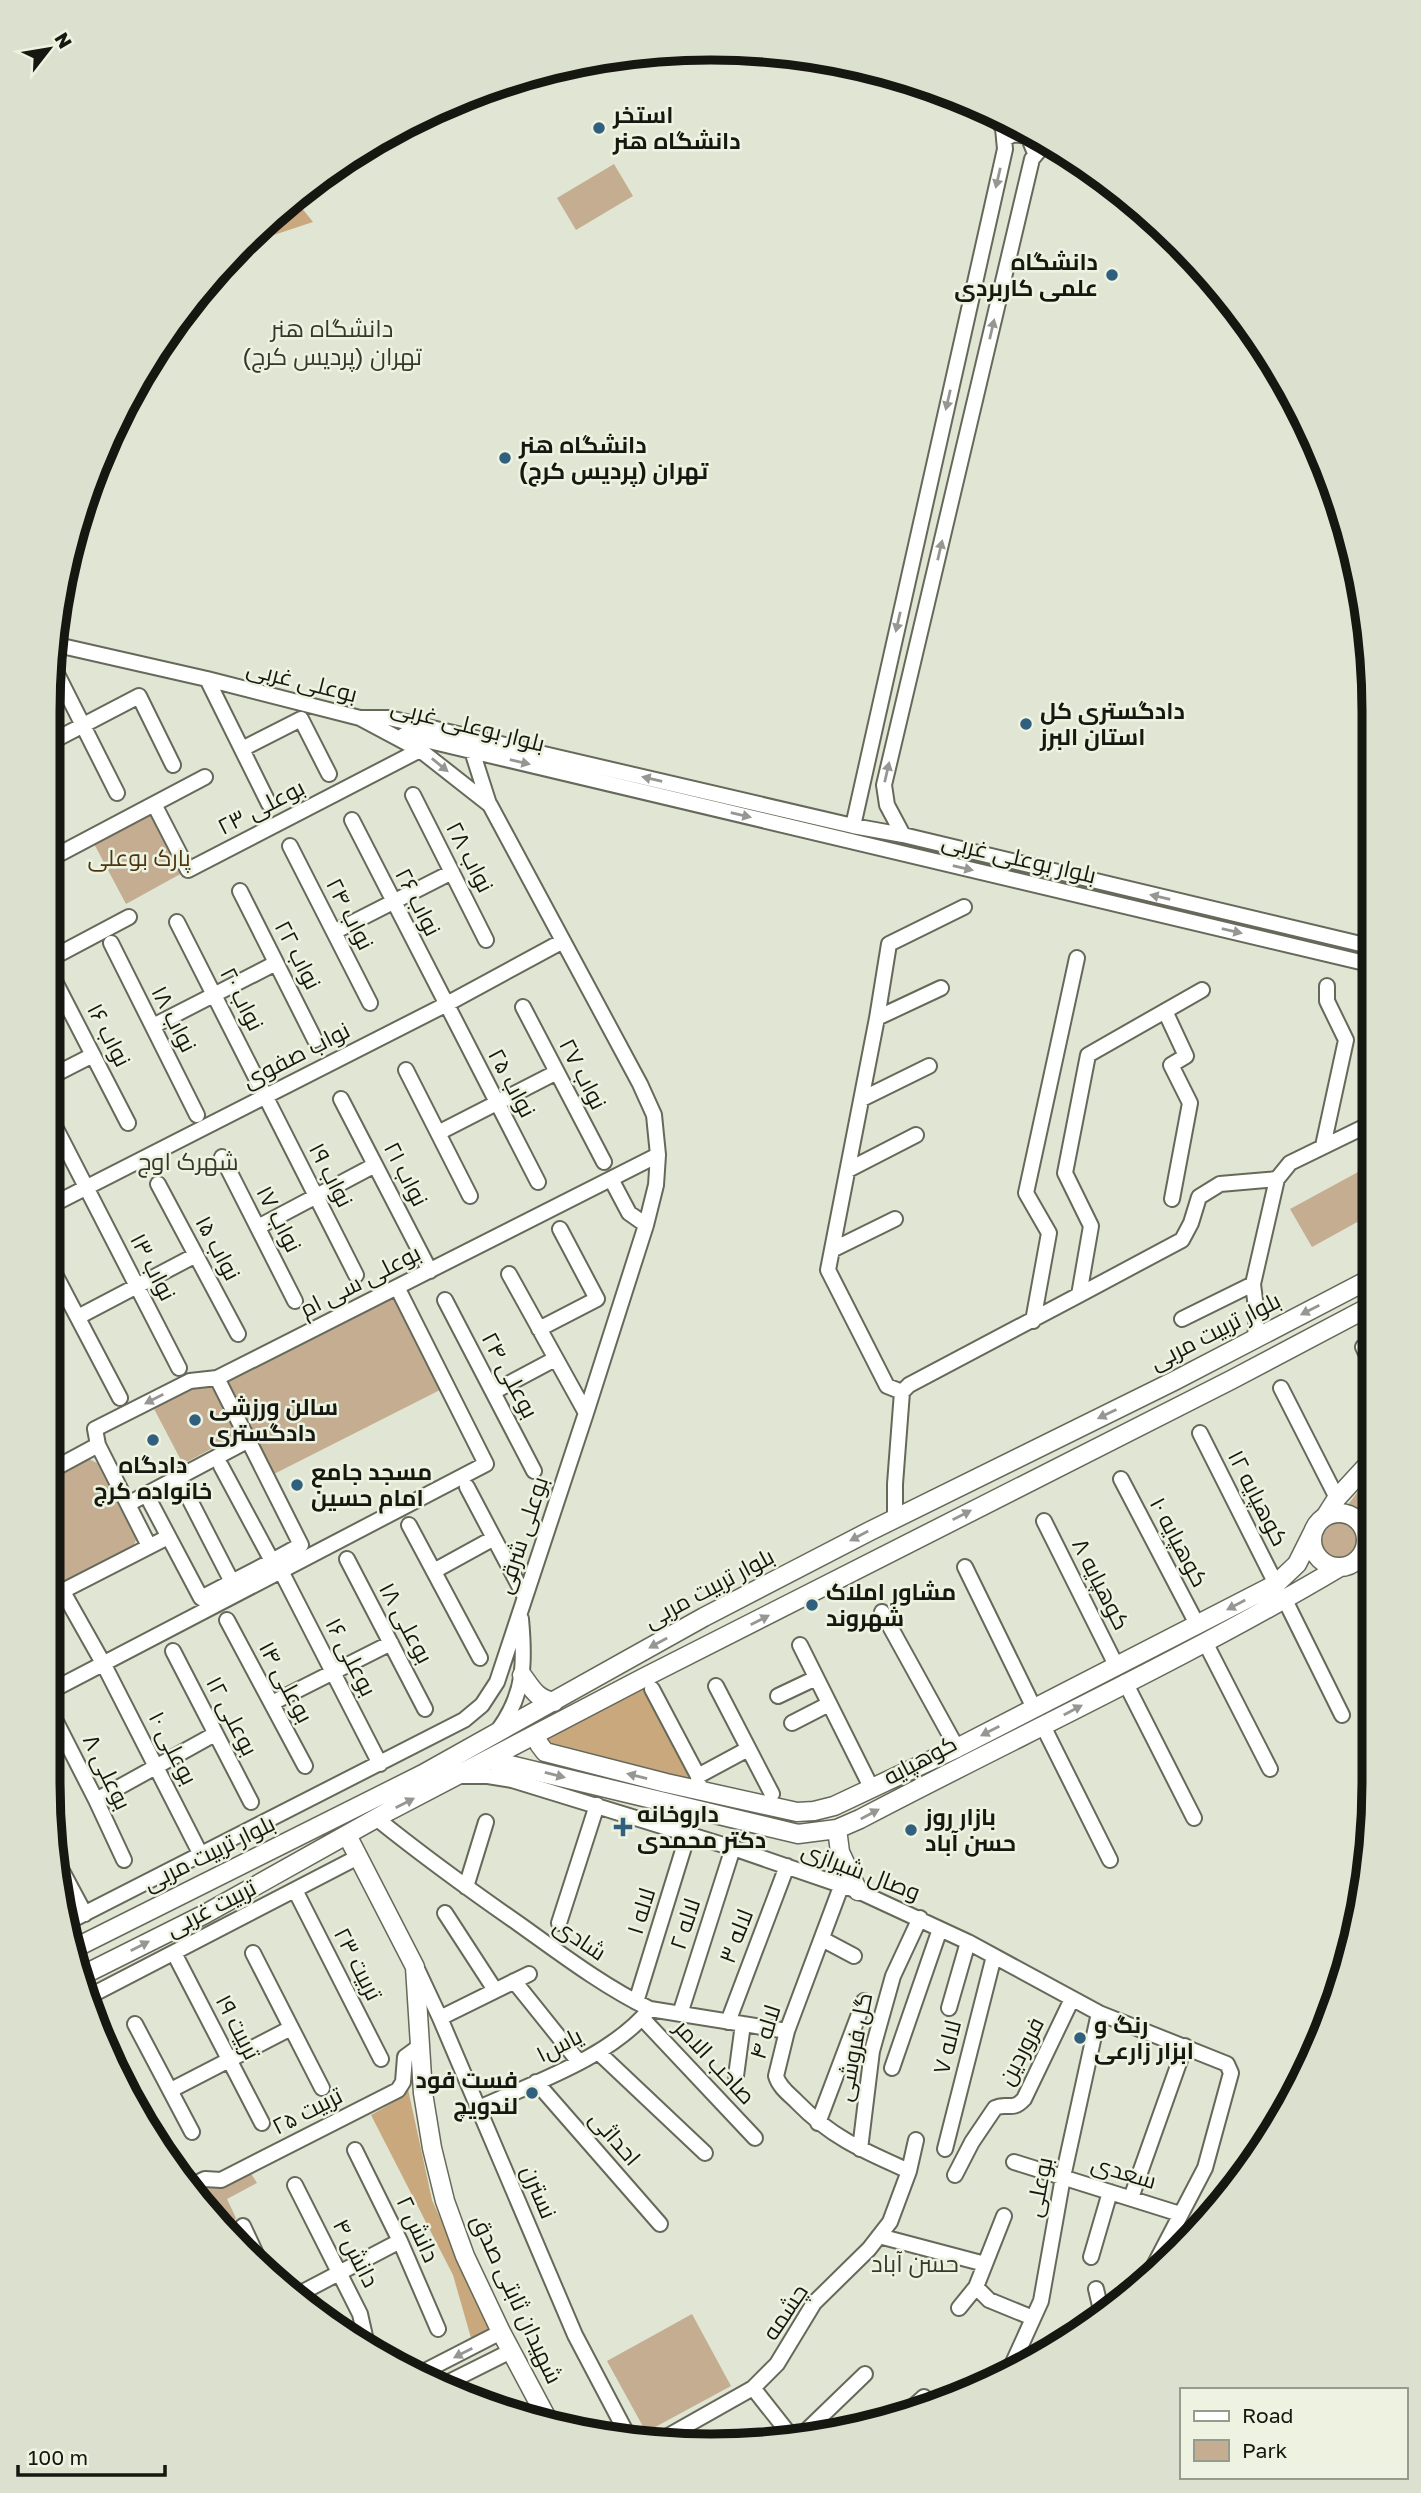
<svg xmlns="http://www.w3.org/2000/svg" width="1421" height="2493" viewBox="0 0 1421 2493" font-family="'Golos Text',Cairo,sans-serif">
<rect width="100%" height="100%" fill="#e0e6d3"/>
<path fill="#c4ad91" d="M614 164 633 196 576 230 557 198Z
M151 810 184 872 126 904 92 840Z
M1360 1171 1370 1196V1215L1312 1247 1290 1209Z
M393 1297 440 1390 272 1475 225 1382Z
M194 1385 213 1386 237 1435 183 1464 152 1405Z
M87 1458 97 1463 136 1540 131 1551 72 1584 57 1583 48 1588V1478Z
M1371 1475V1518L1361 1509 1346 1507Z
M1320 1540a20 20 0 1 1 40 0a20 20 0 1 1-40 0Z
M250 2172 257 2183 227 2199 236 2218 229 2228 189 2191Z
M692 2314 731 2386 646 2432 607 2361Z"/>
<path fill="#caa87d" d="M293 197 313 222 240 246Z
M642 1686 693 1780 545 1741Z
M408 2089 432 2200 490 2330 471 2338 453 2275 371 2115 399 2099Z"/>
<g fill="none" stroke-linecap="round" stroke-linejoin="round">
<g stroke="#656959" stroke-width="18">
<path id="minor" d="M1005 139 1014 134 1028 136 1035 153
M53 644 207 679 360 718 420 750 490 805 640 1084 654 1115 658 1155 656 1185 646 1225 586 1413 497 1682 482 1705 464 1720 70 1921
M50 660 117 793
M207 679 269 804
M361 718H389L853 826 903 835 1369 946
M404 735 1369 964
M49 743 139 696 173 765
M474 743 472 751 489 804
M242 749 301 719 329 774
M413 795 486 940
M154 804 188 870 420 750
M48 819 53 828
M352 820 538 1182
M853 826 1005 149 1003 128 993 114
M903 835 887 805 884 785 1032 159 1048 140
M290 846 370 1003
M48 860 205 777
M240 891 315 1040
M177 922 356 1275
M334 932 452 872
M111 943 197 1115
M48 960 129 917
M48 968 128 1123
M523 1007 604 1162
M1165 1011 1186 1056 1171 1065 1190 1103 1172 1199
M877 1018 941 988
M153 1026 276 963
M406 1070 470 1196
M48 1078 93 1055
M341 1099 430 1271
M862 1099 929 1066
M48 1113 179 1368
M438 1133 557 1072
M1323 1146 1346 1040 1327 1001V986
M222 1157 295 1301
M848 1170 916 1135
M611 1179 629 1213 646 1225
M158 1184 238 1334
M48 1207 445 1005 563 941
M258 1227 375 1165
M832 1250 895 1219
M48 1261 120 1398
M509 1274 586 1413
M1079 1295 1182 1240 1191 1223 1199 1197 1220 1184 1277 1179
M445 1300 534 1471
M78 1317 196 1255
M1182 1319 1253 1284
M1033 1321 1049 1233 1026 1193 1077 958
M539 1329 597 1299 560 1229
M1255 1338 1257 1316 1253 1284 1277 1179 1290 1163 1370 1124
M1363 1347 1371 1364
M217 1378 301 1545 272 1561 221 1466
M1281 1388 1337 1498
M493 1392 555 1359
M902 1392 887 1386 828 1270 877 1018 889 944 964 907
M48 1416 55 1431
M1200 1433 1276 1584
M48 1472 98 1445
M178 1477 232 1582
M1121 1479 1198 1626
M467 1487 525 1597
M146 1494 201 1598 272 1561 281 1571 380 1764
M128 1504 247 1441
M895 1519V1484L902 1392 909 1385 1079 1295 1091 1226 1065 1173 1088 1055 1202 990
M1044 1521 1117 1667
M409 1525 480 1658
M149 1546 98 1445 95 1429 190 1381 217 1378 658 1155
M347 1559 425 1709
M1365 1560 1371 1572
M965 1567 1034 1708
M434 1571 494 1538
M63 1592 103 1663 201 1855
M47 1599 168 1537
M1285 1600 1342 1715
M882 1612 957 1748
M227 1620 305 1766
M1205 1642 1270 1769
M800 1645 872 1789
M173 1651 251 1802
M1125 1682 1194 1818
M716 1686 772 1794
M652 1689 698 1776 699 1790
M47 1693 486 1464 397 1287
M778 1696 816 1678
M272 1703 391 1643
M47 1704 96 1800 124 1860
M792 1723 829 1704
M1043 1726 1110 1860
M499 1729C525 1693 525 1662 521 1619
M459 1776H488L512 1780 733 1848 858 1891 968 1942 1099 2013 1227 2064 1231 2073 1205 2168 1145 2283
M698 1776 748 1749
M96 1800 215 1734
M376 1818C422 1855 470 1890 519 1924 561 1954 603 1986 650 2009L787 2031
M62 1871 85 1914
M842 1884 787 2031 776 2076C779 2087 789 2094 797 2102 832 2138 864 2151 909 2171
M466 1887 486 1822
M295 1890 381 2059
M445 1913 495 1990
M559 1923 597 1805
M822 1939 854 1956
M174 1953 262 2123
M253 1953 322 2088
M418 1971 440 2018 575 2335 626 2432
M514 1981 579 2062
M84 1999 358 1857
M636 2002 688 1834
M949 2008 968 1942
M680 2014 733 1848
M440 2018 529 1974
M642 2018 755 2138
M728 2022 787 1866
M135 2024 192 2132
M598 2052 705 2153
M892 2068 940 1929
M736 2076 743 2024
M536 2082 660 2224
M171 2090 291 2028
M479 2108C536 2082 609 2058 650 2009
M818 2123 864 2001
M860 2149 872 2051 893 1976 920 1918
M945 2149 994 1956
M355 2150 400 2241 438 2329
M1014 2162 1180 2214
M955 2175 972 2142 995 2108C1007 2102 1012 2112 1024 2099L1072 1999
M295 2185 360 2314 367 2345
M186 2188 205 2179 221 2180 398 2090 403 2082 405 2057 420 2046
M1131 2198 1185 2046
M243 2226 256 2254
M879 2236 985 2264
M1091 2257 1110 2192
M976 2287 989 2300 1033 2318
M1096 2289 1101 2310
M299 2294 400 2241
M959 2308 976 2287 1004 2216
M1012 2365 1041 2301 1063 2177 1099 2013
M425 2371 501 2332
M449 2382 511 2351
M753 2388 791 2436
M913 2407 924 2397
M805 2432 865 2374
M668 2436 753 2388 777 2364 814 2303 869 2249 890 2222 909 2171 916 2140"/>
</g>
<g stroke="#656959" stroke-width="21">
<path id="major" d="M1312 1540a27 27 0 1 1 54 0a27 27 0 1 1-54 0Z
M1325 1517 1337 1498 1371 1461
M522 1675C532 1689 537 1699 554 1702
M536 1735 539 1744 545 1752 666 1783 797 1812 814 1811 834 1806 957 1748 1276 1584 1297 1564 1316 1526
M489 1760 798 1834 837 1829 860 1819C1020 1735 1185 1659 1340 1567
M837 1829 840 1852 858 1891
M347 1835 415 1967 423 2093 432 2148 445 2201 465 2256 501 2332 550 2424
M75 1948 423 1774 704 1617 870 1531 1174 1381 1370 1279
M79 1977 205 1914 389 1811 645 1677 1231 1380 1371 1306"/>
</g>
<use href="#minor" stroke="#fff" stroke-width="14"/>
<use href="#major" stroke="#fff" stroke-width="18"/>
</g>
<defs><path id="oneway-solid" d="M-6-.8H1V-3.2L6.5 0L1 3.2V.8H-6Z" transform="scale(1.75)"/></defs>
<g fill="#969793">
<use href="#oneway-solid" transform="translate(998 178) rotate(103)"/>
<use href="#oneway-solid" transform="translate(992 329) rotate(-77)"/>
<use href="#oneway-solid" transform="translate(948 400) rotate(103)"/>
<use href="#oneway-solid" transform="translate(940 550) rotate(-77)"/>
<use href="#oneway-solid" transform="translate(898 622) rotate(103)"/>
<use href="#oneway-solid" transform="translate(520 762) rotate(13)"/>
<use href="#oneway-solid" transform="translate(440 765) rotate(39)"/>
<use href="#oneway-solid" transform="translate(887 772) rotate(-77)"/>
<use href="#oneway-solid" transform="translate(652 779) rotate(-167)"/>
<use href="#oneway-solid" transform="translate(741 815) rotate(13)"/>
<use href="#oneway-solid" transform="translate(963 868) rotate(13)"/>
<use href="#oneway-solid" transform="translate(1160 897) rotate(-167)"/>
<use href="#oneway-solid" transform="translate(1232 931) rotate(13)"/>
<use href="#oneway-solid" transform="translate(1310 1310) rotate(153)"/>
<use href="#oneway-solid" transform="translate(154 1399) rotate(153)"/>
<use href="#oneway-solid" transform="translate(1107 1414) rotate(154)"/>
<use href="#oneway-solid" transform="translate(962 1515) rotate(-27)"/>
<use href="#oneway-solid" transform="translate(859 1536) rotate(152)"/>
<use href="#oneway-solid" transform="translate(1236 1605) rotate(152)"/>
<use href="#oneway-solid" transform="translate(760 1620) rotate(-27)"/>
<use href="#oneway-solid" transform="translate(658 1643) rotate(151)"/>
<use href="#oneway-solid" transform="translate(1073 1710) rotate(-28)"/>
<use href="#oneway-solid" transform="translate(990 1731) rotate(153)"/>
<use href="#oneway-solid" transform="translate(555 1775) rotate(14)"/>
<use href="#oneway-solid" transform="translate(637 1776) rotate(-166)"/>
<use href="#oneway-solid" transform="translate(405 1803) rotate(-27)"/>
<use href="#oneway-solid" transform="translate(870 1814) rotate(-28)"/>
<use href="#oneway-solid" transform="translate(140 1946) rotate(-27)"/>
<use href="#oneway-solid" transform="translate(463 2353) rotate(153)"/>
</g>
<g fill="#30607e" stroke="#edf3e0" stroke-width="2.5">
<circle cx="599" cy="128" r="7"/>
<circle cx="1112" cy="275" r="7"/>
<circle cx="505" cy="458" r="7"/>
<circle cx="1026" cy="724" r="7"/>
<circle cx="195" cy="1420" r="7"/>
<circle cx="153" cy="1440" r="7"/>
<circle cx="297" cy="1485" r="7"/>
<circle cx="812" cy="1605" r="7"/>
<path d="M619.5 1816.5h7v7h7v7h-7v7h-7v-7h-7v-7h7z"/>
<circle cx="911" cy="1830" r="7"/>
<circle cx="1080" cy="2038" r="7"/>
<circle cx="532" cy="2093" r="7"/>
</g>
<g text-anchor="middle" stroke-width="5" stroke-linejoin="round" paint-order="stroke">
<g font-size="23" font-weight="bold" fill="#151710" stroke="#edf3e0" text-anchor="start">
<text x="613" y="123">استخر<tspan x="613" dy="26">دانشگاه هنر</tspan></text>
<text x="1098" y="270" text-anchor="end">دانشگاه<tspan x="1098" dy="26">علمی کاربردی</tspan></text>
<text x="519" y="453">دانشگاه هنر<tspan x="519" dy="26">تهران (پردیس کرج)</tspan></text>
<text x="1040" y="719">دادگستری کل<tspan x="1040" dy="26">استان البرز</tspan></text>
<text x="209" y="1415">سالن ورزشی<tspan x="209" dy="26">دادگستری</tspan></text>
<text x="153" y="1473" text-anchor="middle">دادگاه<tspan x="153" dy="26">خانواده کرج</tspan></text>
<text x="311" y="1480">مسجد جامع<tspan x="311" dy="26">امام حسین</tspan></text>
<text x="826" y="1600">مشاور املاک<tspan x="826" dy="26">شهروند</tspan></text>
<text x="637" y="1822">داروخانه<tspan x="637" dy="26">دکتر محمدی</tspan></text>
<text x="925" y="1825">بازار روز<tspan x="925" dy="26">حسن آباد</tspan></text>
<text x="1094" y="2033">رنگ و<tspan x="1094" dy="26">ابزار زارعی</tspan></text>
<text x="518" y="2088" text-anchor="end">فست فود<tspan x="518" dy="26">لندویچ</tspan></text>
</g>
<g font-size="23" fill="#151710" stroke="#edf3e0">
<text transform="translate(302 681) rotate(14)" y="8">بوعلی غربی</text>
<text transform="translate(468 725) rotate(14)" y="8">بلوار بوعلی غربی</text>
<text transform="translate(261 807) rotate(-27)" y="8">بوعلی ۲۳</text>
<text transform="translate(470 857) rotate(63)" y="8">نواب ۲۸</text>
<text transform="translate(1019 858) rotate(13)" y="8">بلوار بوعلی غربی</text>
<text transform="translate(418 902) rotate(63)" y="8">نواب ۲۶</text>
<text transform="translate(350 914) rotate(63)" y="8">نواب ۲۴</text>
<text transform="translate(298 955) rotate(63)" y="8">نواب ۲۲</text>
<text transform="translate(242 999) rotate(63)" y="8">نواب ۲۰</text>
<text transform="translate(174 1019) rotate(63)" y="8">نواب ۱۸</text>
<text transform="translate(109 1035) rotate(63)" y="8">نواب ۱۶</text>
<text transform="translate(296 1055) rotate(-27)" y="8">نواب صفوی</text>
<text transform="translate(583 1074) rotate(63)" y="8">نواب ۲۷</text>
<text transform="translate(512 1083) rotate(62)" y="8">نواب ۲۵</text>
<text transform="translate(406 1174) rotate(63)" y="8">نواب ۲۱</text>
<text transform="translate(331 1175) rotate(63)" y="8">نواب ۱۹</text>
<text transform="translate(279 1219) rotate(63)" y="8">نواب ۱۷</text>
<text transform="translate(218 1248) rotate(62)" y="8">نواب ۱۵</text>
<text transform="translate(153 1267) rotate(63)" y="8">نواب ۱۳</text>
<text transform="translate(360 1281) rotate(-27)" y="8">بوعلی سی ام</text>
<text transform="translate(1215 1331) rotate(-27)" y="8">بلوار تربیت مربی</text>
<text transform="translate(510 1375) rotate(62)" y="8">بوعلی ۲۴</text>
<text transform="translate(1258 1498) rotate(63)" y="8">کوهپایه ۱۲</text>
<text transform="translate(522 1535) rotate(-72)" y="8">بوعلی شرقی</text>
<text transform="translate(1179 1542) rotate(62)" y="8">کوهپایه ۱۰</text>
<text transform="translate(1101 1584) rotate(63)" y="8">کوهپایه ۸</text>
<text transform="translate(709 1588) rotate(-28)" y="8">بلوار تربیت مربی</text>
<text transform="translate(406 1623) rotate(62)" y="8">بوعلی ۱۸</text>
<text transform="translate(351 1657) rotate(63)" y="8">بوعلی ۱۶</text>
<text transform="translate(286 1682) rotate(62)" y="8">بوعلی ۱۴</text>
<text transform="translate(232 1716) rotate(63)" y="8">بوعلی ۱۲</text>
<text transform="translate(173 1748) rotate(63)" y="8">بوعلی ۱۰</text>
<text transform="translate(920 1760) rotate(-28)" y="8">کوهپایه</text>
<text transform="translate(107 1772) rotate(64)" y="8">بوعلی ۸</text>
<text transform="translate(209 1853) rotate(-26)" y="8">بلوار تربیت مربی</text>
<text transform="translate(861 1871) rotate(21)" y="8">وصال شیرازی</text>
<text transform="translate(211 1908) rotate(-27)" y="8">تربیت غربی</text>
<text transform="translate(641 1911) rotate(-73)" y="8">لاله ۱</text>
<text transform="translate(685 1924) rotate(-72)" y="8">لاله ۲</text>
<text transform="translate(736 1936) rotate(-69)" y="8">لاله ۳</text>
<text transform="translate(580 1939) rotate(34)" y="8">شادی</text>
<text transform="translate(358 1964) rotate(63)" y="8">تربیت ۲۳</text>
<text transform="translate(238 2027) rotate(63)" y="8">تربیت ۱۹</text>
<text transform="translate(765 2032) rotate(-73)" y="8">لاله ۴</text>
<text transform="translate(559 2045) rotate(-27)" y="8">یاس۱</text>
<text transform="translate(854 2047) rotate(-79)" y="8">گل فروشی</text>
<text transform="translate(947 2047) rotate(-76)" y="8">لاله ۷</text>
<text transform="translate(1021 2051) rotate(-63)" y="8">فروردین</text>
<text transform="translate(715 2062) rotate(47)" y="8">صاحب الامر</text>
<text transform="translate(307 2111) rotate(-27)" y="8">تربیت ۲۵</text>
<text transform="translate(615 2138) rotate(49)" y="8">احداثی</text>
<text transform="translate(1124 2172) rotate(17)" y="8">سعدی</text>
<text transform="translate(1039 2187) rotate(-79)" y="8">بوعلی</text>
<text transform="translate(539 2192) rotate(67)" y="8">نسترن</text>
<text transform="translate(418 2229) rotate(65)" y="8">دانش ۲</text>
<text transform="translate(356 2253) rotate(63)" y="8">دانش ۴</text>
<text transform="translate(517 2299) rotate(65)" y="8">شهیدان ثابتی صدق</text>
<text transform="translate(785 2312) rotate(-56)" y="8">چشمه</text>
</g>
<g font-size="23" fill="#4d3512" stroke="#edf3e0">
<text x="139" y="866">پارک بوعلی</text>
</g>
<g font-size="24" fill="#35392a" stroke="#edf3e0">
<text x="332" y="337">دانشگاه هنر<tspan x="332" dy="28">تهران (پردیس کرج)</tspan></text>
<text x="188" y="1170">شهرک اوج</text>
<text x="915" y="2272">حسن آباد</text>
</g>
</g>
<path d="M0 0H1421V2493H0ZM711 60H711A651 651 0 0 1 1362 711V1783A651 651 0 0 1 711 2434H711A651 651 0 0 1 60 1783V711A651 651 0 0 1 711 60Z" fill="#dce1cf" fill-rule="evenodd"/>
<path fill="none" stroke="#151710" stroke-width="9" d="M711 60H711A651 651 0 0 1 1362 711V1783A651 651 0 0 1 711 2434H711A651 651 0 0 1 60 1783V711A651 651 0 0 1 711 60Z"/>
<rect x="1180" y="2388" width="228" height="91" fill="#edf3e0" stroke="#979b8d" stroke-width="2"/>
<rect x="1194" y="2411" width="35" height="10" fill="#ffffff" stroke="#979b8d" stroke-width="2"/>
<text x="1242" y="2423" font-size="21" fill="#151710">Road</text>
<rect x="1194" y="2440" width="35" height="21" fill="#c4ad91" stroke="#979b8d" stroke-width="2"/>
<text x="1242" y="2458" font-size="21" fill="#151710">Park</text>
<g transform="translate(49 49) rotate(59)" stroke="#edf3e0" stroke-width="5" paint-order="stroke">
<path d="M0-5L12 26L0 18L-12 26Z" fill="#151710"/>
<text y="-10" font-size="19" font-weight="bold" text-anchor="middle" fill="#151710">N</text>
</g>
<path d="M18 2465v10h147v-10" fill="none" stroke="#151710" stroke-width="3.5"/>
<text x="28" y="2465" font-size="21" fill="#151710" stroke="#edf3e0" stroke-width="5" paint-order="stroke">100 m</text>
</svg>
